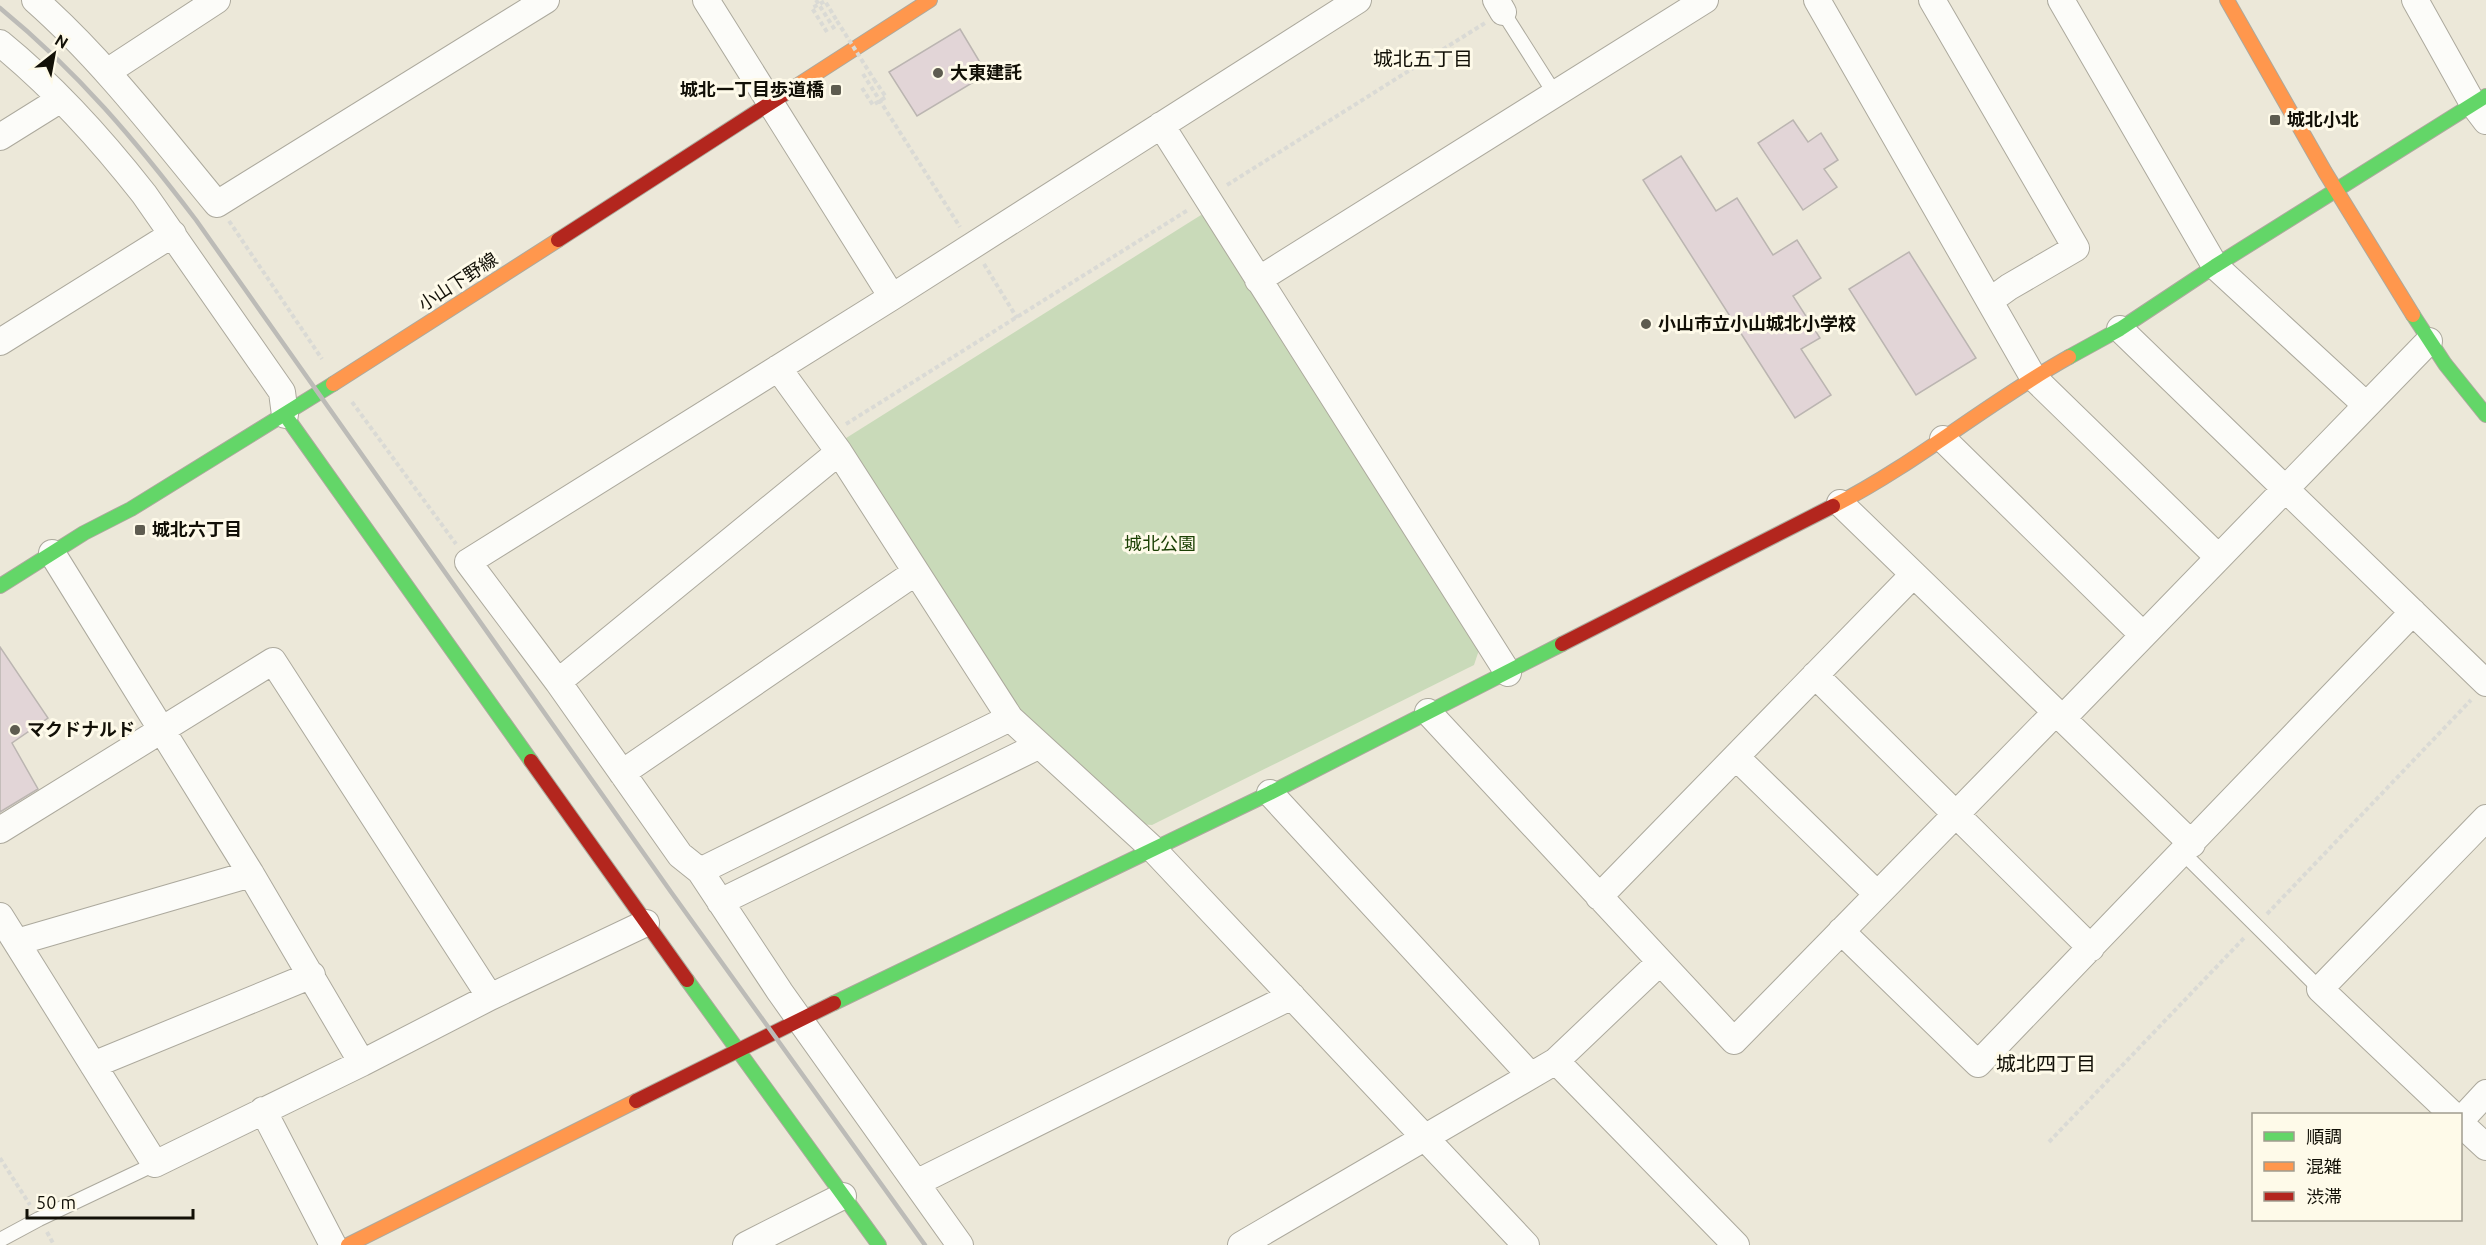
<svg xmlns="http://www.w3.org/2000/svg" width="2486" height="1245" viewBox="0 0 2486 1245" font-family="Ubuntu,'Noto Sans JP',sans-serif">
<rect width="100%" height="100%" fill="#ece8d9"/>
<path fill="#c9dab9" d="M1201 215 1206 216 1479 650 1474 665 1152 825 1139 824 1034 729 991 677 843 440Z"/>
<path fill="#e2d5d7" stroke="#bbb5b1" stroke-width="1.5" d="M960 29 987 74 917 116 889 72Z
M1793 120 1808 142 1821 133 1838 160 1824 169 1837 187 1803 210 1758 143Z
M1681 156 1716 211 1737 198 1773 255 1797 240 1821 278 1793 296 1820 338 1801 349 1831 395 1795 418 1643 180Z
M1909 252 1976 358 1916 395 1849 289Z
M0 647 48 718 12 743 38 789 0 812Z"/>
<g fill="none" stroke-linecap="round" stroke-linejoin="round">
<g stroke="#aca99d" stroke-width="16">
<path id="lane" d="M1503 12 1555 94
M2183 853 2320 989
M0 1240 39 1219 155 1164"/>
</g>
<g stroke="#aca99d" stroke-width="28">
<path id="street" d="M35 0C103 60 159 134 217 204L546 0
M706 0 892 297
M1496 0 1503 12
M1817 0 2033 377 2218 557
M1932 0 2076 248 2009 287 1991 300
M2061 0 2215 266 2366 405
M2415 0 2473 104 2486 121
M0 43C54 87 101 139 144 194L282 392 285 415
M107 72 217 0
M1161 125 1508 673
M0 137 61 99
M1258 280 1705 0
M2120 329 2486 683
M0 342 173 234
M778 368 839 452 1010 718 1153 849 1526 1245
M1943 439 2143 635
M1840 503 2192 844
M52 553 251 874 362 1063
M1815 675 2091 948
M558 682 839 452
M1428 712 1734 1041 2055 713
M2062 719 2429 341
M1736 757 1877 894
M622 773 916 572
M1270 793 1530 1075
M0 830 273 661 490 997
M700 871 1010 718
M1599 897 1913 575
M720 902 1038 746
M0 916 155 1164 362 1063 490 997 646 923
M1841 931 1978 1064 2413 612
M17 942 251 874
M1556 1061 1736 1245
M93 1065 312 975
M263 1110 333 1245
M2452 1114 2320 989 2486 818
M2460 1121 2486 1093
M2460 1123 2486 1147
M916 1183 1292 996
M746 1245 843 1196
M960 1245 780 992 700 871 680 855 558 682 468 562 892 297 1358 0
M1241 1245 1556 1061 1660 962"/>
</g>
<g stroke="#aca99d" stroke-width="16">
<path id="fast" d="M2413 315 2445 364 2486 415
M2069 357 2120 329 2215 266 2486 96
M285 415 531 761
M0 586 84 533 131 509 333 384
M687 980 879 1245
M834 1003 1270 793 1562 644"/>
</g>
<g stroke="#aca99d" stroke-width="16">
<path id="slow" d="M2227 0 2325 172 2413 315
M792 89 930 0
M333 384 558 240
M1833 506C1916 464 1988 402 2069 357
M348 1245 636 1101"/>
</g>
<g stroke="#aca99d" stroke-width="16">
<path id="jam" d="M558 240 792 89
M1562 644 1833 506
M531 761 687 980
M636 1101 834 1003"/>
</g>
<path stroke="#dadad5" stroke-width="4" stroke-dasharray="4.5 3" stroke-linecap="butt" d="M816 0 835 30
M827 32 812 8 825 1 837 21
M863 74 960 227
M862 88 873 105 886 97 875 81
M1227 185 1485 23
M229 221 322 359
M984 264 1017 318
M352 402 456 544
M846 424 1188 210
M2267 914 2471 700
M2049 1142 2245 937
M0 1158 30 1205
M47 1232 54 1245"/>
<use href="#lane" stroke="#fcfcf9" stroke-width="14"/>
<use href="#street" stroke="#fcfcf9" stroke-width="26"/>
<use href="#fast" stroke="#63d668" stroke-width="14"/>
<use href="#slow" stroke="#ff974d" stroke-width="14"/>
<use href="#jam" stroke="#b3261e" stroke-width="14"/>
<path stroke="#bcbbb7" stroke-width="4.5" d="M0 8C78 72 136 141 196 220L671 892 925 1245"/>
<path stroke="#dadad5" stroke-width="4" stroke-dasharray="4.5 3" stroke-linecap="butt" d="M837 21 875 81"/>
</g>
<g fill="#5e5c50" stroke="#fefae9" stroke-width="2">
<circle cx="938" cy="73" r="6"/>
<rect x="830" y="84" width="12" height="12" rx="3"/>
<rect x="2269" y="114" width="12" height="12" rx="3"/>
<circle cx="1646" cy="324" r="6"/>
<rect x="134" y="524" width="12" height="12" rx="3"/>
<circle cx="15" cy="730" r="6"/>
</g>
<g text-anchor="middle" stroke-width="6" stroke-linejoin="round" paint-order="stroke">
<g font-size="18" font-weight="bold" fill="#121007" stroke="#fefae9" text-anchor="start">
<text x="950" y="79">大東建託</text>
<text x="824" y="96" text-anchor="end">城北一丁目歩道橋</text>
<text x="2287" y="126">城北小北</text>
<text x="1658" y="330">小山市立小山城北小学校</text>
<text x="152" y="536">城北六丁目</text>
<text x="27" y="736">マクドナルド</text>
</g>
<g font-size="18" fill="#121007" stroke="#fefae9">
<text transform="translate(458 282) rotate(-33)" y="6">小山下野線</text>
</g>
<g font-size="18" fill="#1b4004" stroke="#fefae9">
<text x="1160" y="550">城北公園</text>
</g>
<g font-size="20" fill="#121007" stroke="#fefae9">
<text x="1423" y="66">城北五丁目</text>
<text x="2046" y="1071">城北四丁目</text>
</g>
</g>
<rect x="2252" y="1113" width="210" height="108" fill="#fefae9" stroke="#a09c8f" stroke-width="1.5"/>
<rect x="2264" y="1132" width="30" height="9" fill="#63d668" stroke="#a09c8f" stroke-width="1.5"/>
<text x="2306" y="1143" font-size="18" fill="#121007">順調</text>
<rect x="2264" y="1162" width="30" height="9" fill="#ff974d" stroke="#a09c8f" stroke-width="1.5"/>
<text x="2306" y="1173" font-size="18" fill="#121007">混雑</text>
<rect x="2264" y="1192" width="30" height="9" fill="#b3261e" stroke="#a09c8f" stroke-width="1.5"/>
<text x="2306" y="1203" font-size="18" fill="#121007">渋滞</text>
<g transform="translate(54 54) rotate(31)" stroke="#fefae9" stroke-width="4.5" paint-order="stroke">
<path d="M0-4.5L10 22L0 15L-10 22Z" fill="#121007"/>
<text y="-9" font-size="16" font-weight="bold" text-anchor="middle" fill="#121007">N</text>
</g>
<path d="M27 1209v9h166v-9" fill="none" stroke="#121007" stroke-width="3"/>
<text x="36" y="1209" font-size="18" fill="#121007" stroke="#fefae9" stroke-width="4.5" paint-order="stroke">50 m</text>
</svg>
